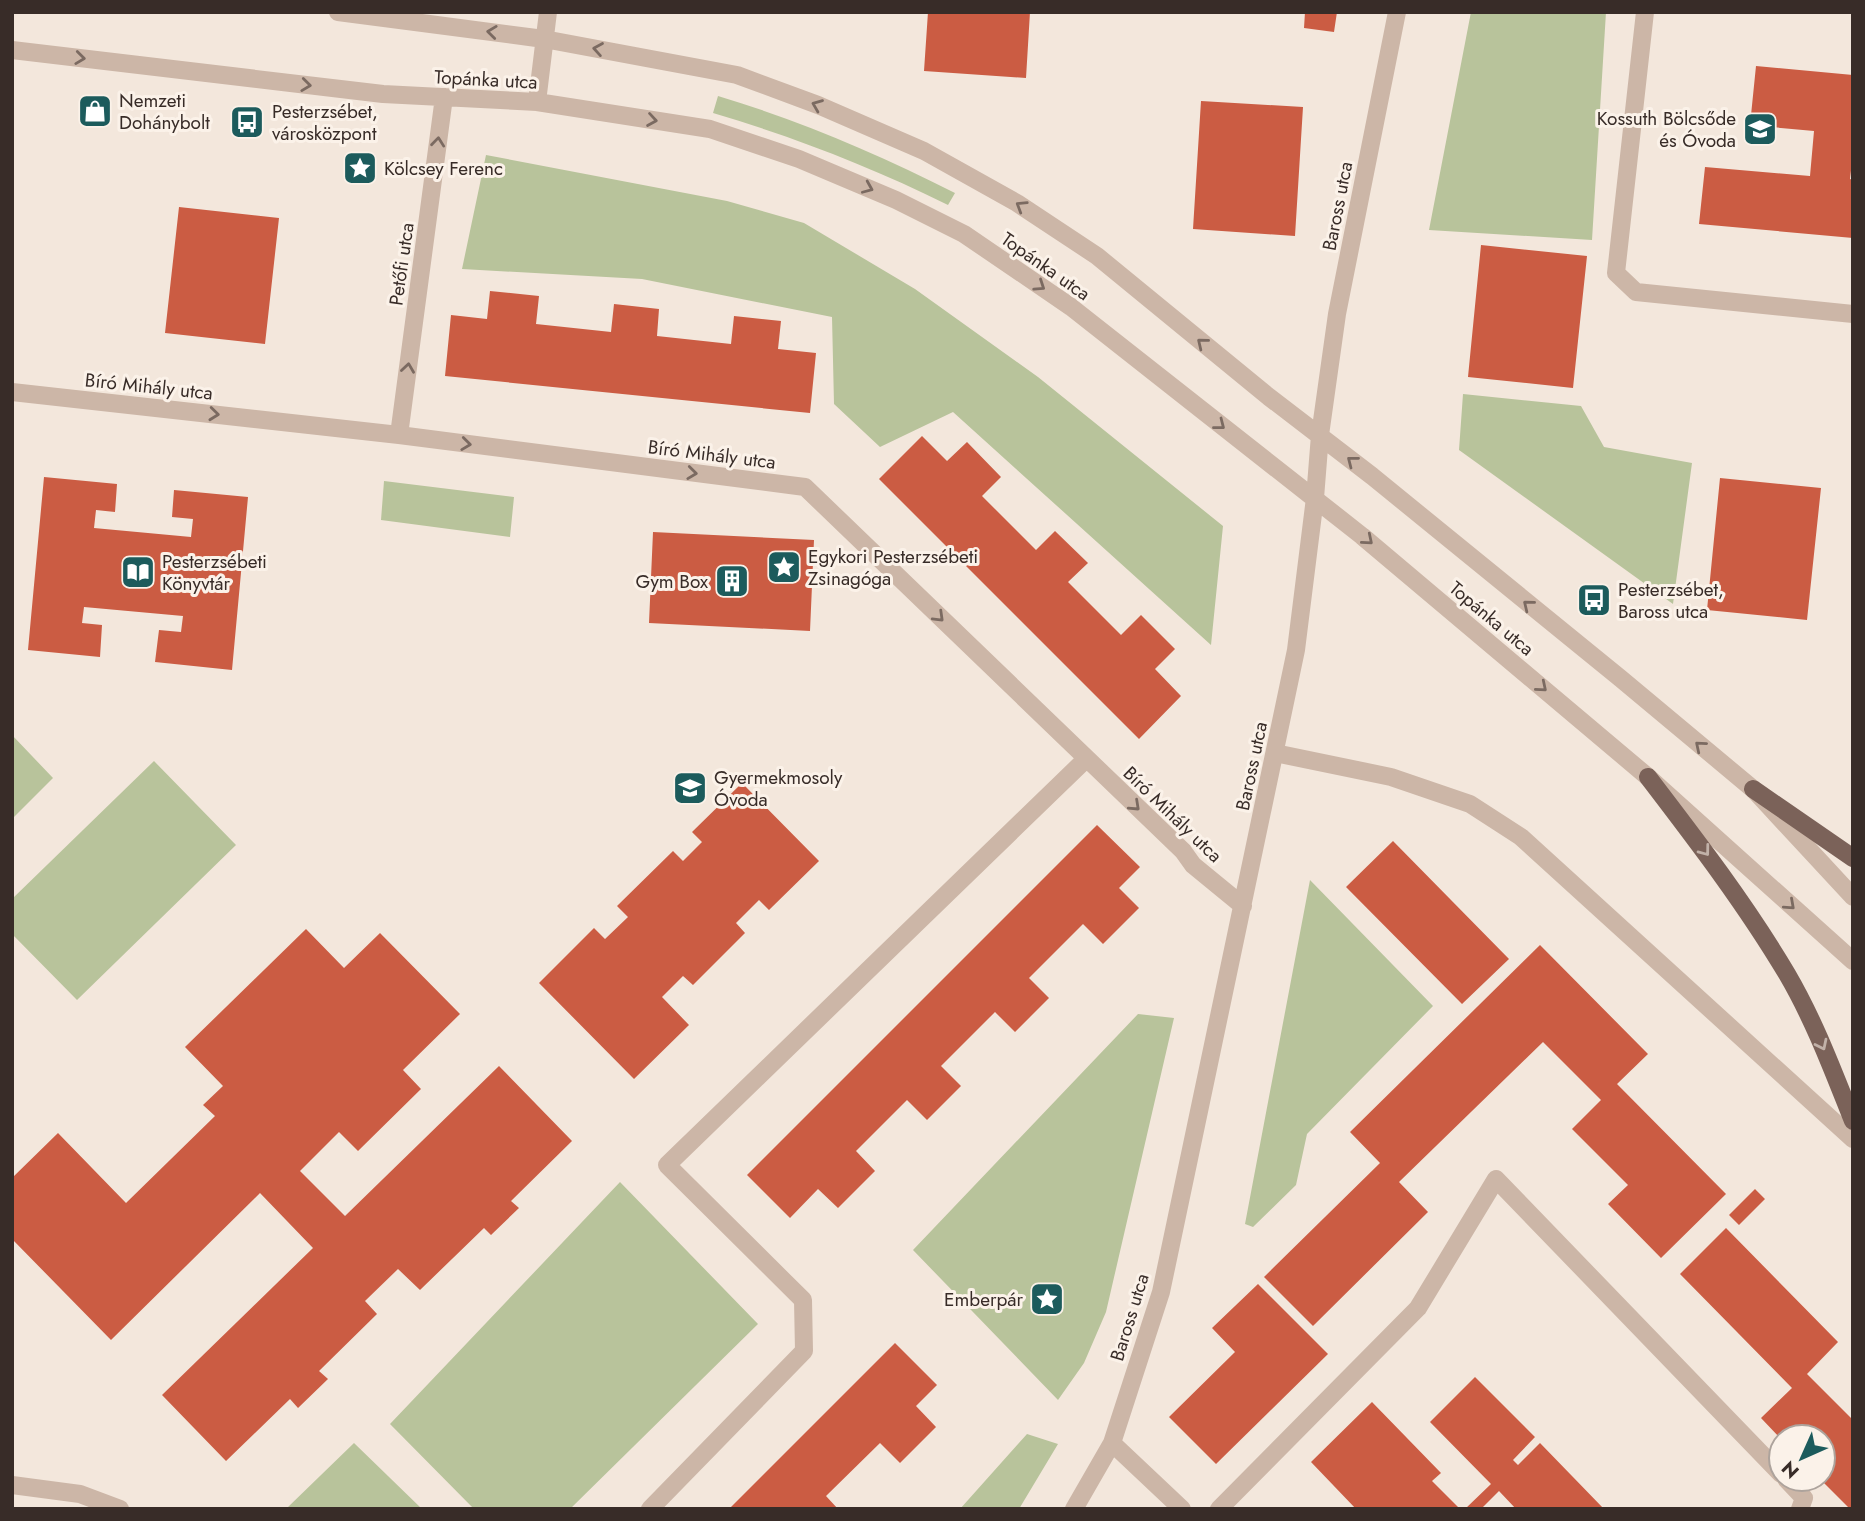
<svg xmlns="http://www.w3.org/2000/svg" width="1865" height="1521" viewBox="0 0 1865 1521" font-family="Jost,sans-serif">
<rect width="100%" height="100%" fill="#f3e7dc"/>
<path fill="#b8c39b" d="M1471 12H1606L1592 240 1429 230Z
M718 96C801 121 878 154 955 193L948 205C872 167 794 137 713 113Z
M486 155 727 201 804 223 915 289 1038 377 1223 526 1211 645 953 412 880 447 834 404 832 317 642 279 462 269Z
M1463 394 1581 406 1604 447 1692 463 1673 604 1459 450Z
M384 481 514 497 510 537 381 520Z
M12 735 53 778 12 819Z
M154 761 236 845 77 1000 12 934V899Z
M1310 880 1433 1006 1307 1134 1296 1185 1253 1227 1245 1224Z
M1138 1014 1174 1018 1106 1312 1084 1363 1058 1400 913 1250Z
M620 1182 758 1324 570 1509H474L390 1424Z
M1027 1434 1058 1444 1019 1509H960Z
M354 1443 422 1509 287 1508Z"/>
<path fill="#cb5c43" d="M928 12H1030L1026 78 924 71Z
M1305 12H1337L1334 32 1304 28Z
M1756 66 1853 75V154L1850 179 1853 180V238L1699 224 1705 167 1810 176 1814 131 1750 125Z
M1201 101 1303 107 1295 236 1193 229Z
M179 207 279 218 265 344 165 333Z
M1481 245 1587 256 1573 388 1468 377Z
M490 291 539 296 536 324 611 332 614 304 659 309 657 336 731 344 734 316 781 321 778 349 816 353 810 413 445 376 451 315 487 319Z
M922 436 947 461 967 442 1001 477 982 496 1036 550 1055 531 1088 563 1068 582 1121 635 1141 615 1175 649 1155 669 1181 696 1139 739 879 479Z
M44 477 117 484 115 512 96 510 94 528 191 537 193 519 172 517 174 490 248 497 232 670 155 662 159 630 181 632 183 616 84 607 82 623 102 625 100 657 28 650Z
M1720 478 1821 488 1807 620 1707 610Z
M653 532 814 540 810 631 649 623Z
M742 783 819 861 769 910 759 900 736 923 745 933 693 985 683 976 662 997 689 1025 634 1079 539 983 594 928 605 939 628 917 617 906 673 851 683 861 702 842 692 832Z
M1097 825 1140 867 1119 888 1139 908 1103 944 1083 924 1029 978 1049 998 1015 1032 995 1012 941 1066 961 1086 927 1120 907 1100 856 1151 875 1171 838 1208 818 1189 790 1218 747 1175Z
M1393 841 1509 959 1462 1004 1346 887Z
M306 929 344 968 380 933 460 1014 403 1070 421 1089 358 1151 339 1132 300 1171 345 1216 499 1066 572 1141 511 1201 519 1208 491 1235 484 1228 420 1290 398 1269 365 1301 377 1314 319 1371 328 1379 298 1408 290 1399 226 1461 162 1395 313 1248 260 1193 111 1340 12 1239V1178L58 1133 126 1203 215 1116 203 1105 223 1086 185 1047Z
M1540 945 1648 1054 1617 1084 1726 1194 1661 1258 1608 1204 1628 1185 1572 1129 1601 1100 1543 1042 1399 1182 1428 1212 1313 1326 1264 1277 1380 1163 1350 1132Z
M1755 1189 1765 1199 1739 1225 1729 1215Z
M1726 1228 1838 1342 1807 1374 1853 1420V1509H1850L1820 1479H1823V1437H1781V1439L1761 1418 1792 1388 1680 1274Z
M1258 1284 1328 1354 1216 1464 1169 1417 1235 1352 1212 1328Z
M895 1343 937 1385 916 1406 936 1427 900 1463 880 1443 826 1496 838 1509H729Z
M1475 1377 1535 1437 1513 1460 1518 1465 1540 1443 1604 1509H1516L1499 1491 1481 1509H1465L1491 1484 1430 1422Z
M1372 1402 1441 1473 1432 1481 1460 1509H1356L1311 1462Z"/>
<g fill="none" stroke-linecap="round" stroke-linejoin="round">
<path stroke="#ccb6a7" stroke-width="18" d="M338 12 544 39 737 75 818 105 924 151 1017 203 1097 256 1269 397 1372 476 1620 678 1753 789 1853 897
M1645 12 1616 273 1636 292 1853 314
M12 50 383 94 537 102 710 129 799 159 896 200 964 234 1071 307 1362 536 1648 777 1853 961
M537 102 548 12
M12 392 399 435 805 487 1183 851 1193 865 1243 906
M399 435 444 97
M1275 753 1391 777 1470 804 1521 837 1853 1139
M1112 1443 1182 1509
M1786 1479 1804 1498 1800 1509
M12 1485 80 1494 120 1509
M650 1509 804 1351 803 1300 667 1165 1086 759
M1074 1509 1112 1443 1161 1292 1296 650 1315 498 1320 435 1337 314 1397 12
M1219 1509 1418 1308 1496 1179 1781 1474"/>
<path stroke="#7b6259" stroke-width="18" d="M1648 777C1697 841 1746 905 1787 974 1814 1020 1833 1071 1853 1121
M1753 789 1853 858"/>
</g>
<defs><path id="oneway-chevron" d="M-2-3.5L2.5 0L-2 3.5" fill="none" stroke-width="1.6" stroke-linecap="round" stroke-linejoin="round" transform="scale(1.75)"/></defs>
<g stroke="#7b6a61">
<use href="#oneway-chevron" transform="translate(492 32) rotate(-173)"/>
<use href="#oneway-chevron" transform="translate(598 49) rotate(-170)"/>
<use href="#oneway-chevron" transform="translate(80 58) rotate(7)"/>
<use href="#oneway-chevron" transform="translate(306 85) rotate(7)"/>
<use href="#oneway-chevron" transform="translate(817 105) rotate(-158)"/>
<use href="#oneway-chevron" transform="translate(652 120) rotate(9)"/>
<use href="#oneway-chevron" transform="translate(438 142) rotate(-84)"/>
<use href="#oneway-chevron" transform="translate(868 188) rotate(23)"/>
<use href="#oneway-chevron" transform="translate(1021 206) rotate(-148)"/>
<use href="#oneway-chevron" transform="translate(1040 286) rotate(34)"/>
<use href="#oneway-chevron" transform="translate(1202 343) rotate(-141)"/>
<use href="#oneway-chevron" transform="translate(408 368) rotate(-82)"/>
<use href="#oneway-chevron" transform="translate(214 414) rotate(6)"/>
<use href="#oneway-chevron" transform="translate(1220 425) rotate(38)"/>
<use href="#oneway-chevron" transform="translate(466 444) rotate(7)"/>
<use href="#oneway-chevron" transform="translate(1352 461) rotate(-142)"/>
<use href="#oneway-chevron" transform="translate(692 473) rotate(7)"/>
<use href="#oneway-chevron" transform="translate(1368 540) rotate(40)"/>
<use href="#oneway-chevron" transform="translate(1528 605) rotate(-141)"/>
<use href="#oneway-chevron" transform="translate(939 617) rotate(44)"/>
<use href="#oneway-chevron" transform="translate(1542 687) rotate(40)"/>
<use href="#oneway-chevron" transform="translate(1700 746) rotate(-140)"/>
<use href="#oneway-chevron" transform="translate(1135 806) rotate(43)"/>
<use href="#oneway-chevron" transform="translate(1790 905) rotate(42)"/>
</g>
<g stroke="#c1b1a8">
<use href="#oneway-chevron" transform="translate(1705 851) rotate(53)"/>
<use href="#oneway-chevron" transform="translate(1822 1045) rotate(64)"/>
</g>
<defs>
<g id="shop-square" transform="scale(1.75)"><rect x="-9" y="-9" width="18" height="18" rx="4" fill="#1c5b5c" stroke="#fbf2e9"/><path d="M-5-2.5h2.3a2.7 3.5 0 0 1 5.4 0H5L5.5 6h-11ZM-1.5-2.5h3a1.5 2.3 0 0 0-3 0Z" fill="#fff"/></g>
<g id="bus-square" transform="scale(1.75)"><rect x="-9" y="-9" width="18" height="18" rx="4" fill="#1c5b5c" stroke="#fbf2e9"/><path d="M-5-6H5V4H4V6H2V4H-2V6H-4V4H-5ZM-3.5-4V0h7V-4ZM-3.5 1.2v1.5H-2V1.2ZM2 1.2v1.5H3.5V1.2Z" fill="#fff"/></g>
<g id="school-square" transform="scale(1.75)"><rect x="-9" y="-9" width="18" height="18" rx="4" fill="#1c5b5c" stroke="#fbf2e9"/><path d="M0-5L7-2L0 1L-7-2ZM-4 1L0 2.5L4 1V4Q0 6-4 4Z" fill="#fff"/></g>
<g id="sight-square" transform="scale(1.75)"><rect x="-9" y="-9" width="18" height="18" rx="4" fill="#1c5b5c" stroke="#fbf2e9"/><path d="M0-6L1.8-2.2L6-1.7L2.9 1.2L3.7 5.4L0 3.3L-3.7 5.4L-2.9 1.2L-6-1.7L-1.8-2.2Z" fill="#fff"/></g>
<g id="library-square" transform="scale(1.75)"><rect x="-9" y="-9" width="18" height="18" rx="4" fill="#1c5b5c" stroke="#fbf2e9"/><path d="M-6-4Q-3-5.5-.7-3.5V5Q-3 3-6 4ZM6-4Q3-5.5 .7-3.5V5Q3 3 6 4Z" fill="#fff"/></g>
<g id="building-square" transform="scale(1.75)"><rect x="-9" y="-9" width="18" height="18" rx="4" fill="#1c5b5c" stroke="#fbf2e9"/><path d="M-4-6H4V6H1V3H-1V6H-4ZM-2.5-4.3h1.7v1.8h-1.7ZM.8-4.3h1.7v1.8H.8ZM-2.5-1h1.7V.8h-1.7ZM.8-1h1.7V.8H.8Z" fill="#fff"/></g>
</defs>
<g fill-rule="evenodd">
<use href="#shop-square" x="95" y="111"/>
<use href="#bus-square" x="247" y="122"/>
<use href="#school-square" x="1760" y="129"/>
<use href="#sight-square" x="360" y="168"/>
<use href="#sight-square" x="784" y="567"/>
<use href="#library-square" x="138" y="572"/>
<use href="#building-square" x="732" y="581"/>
<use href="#bus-square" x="1594" y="600"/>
<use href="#school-square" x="690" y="788"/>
<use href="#sight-square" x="1047" y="1299"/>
</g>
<g text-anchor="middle" stroke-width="6" stroke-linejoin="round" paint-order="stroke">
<g font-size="19" fill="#382c28" stroke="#fbf2e9">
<text transform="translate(486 79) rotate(3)" y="7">Topánka utca</text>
<text transform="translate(1337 206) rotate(-79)" y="7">Baross utca</text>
<text transform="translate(401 264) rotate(-82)" y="7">Petőfi utca</text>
<text transform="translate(1046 266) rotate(35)" y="7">Topánka utca</text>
<text transform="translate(149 386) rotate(6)" y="7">Bíró Mihály utca</text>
<text transform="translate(712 454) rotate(7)" y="7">Bíró Mihály utca</text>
<text transform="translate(1492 618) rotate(40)" y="7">Topánka utca</text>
<text transform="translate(1251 766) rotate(-78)" y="7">Baross utca</text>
<text transform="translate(1173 814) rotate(44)" y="7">Bíró Mihály utca</text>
<text transform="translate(1129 1317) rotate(-73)" y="7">Baross utca</text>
</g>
<g font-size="19" fill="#382c28" stroke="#fbf2e9" text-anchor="start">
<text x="119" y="107">Nemzeti<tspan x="119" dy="22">Dohánybolt</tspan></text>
<text x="272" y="118">Pesterzsébet,<tspan x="272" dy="22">városközpont</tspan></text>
<text x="1736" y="125" text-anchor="end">Kossuth Bölcsőde<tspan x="1736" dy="22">és Óvoda</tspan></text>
<text x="384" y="175">Kölcsey Ferenc</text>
<text x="808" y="563">Egykori Pesterzsébeti<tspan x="808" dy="22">Zsinagóga</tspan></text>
<text x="162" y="568">Pesterzsébeti<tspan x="162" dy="22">Könyvtár</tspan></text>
<text x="708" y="588" text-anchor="end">Gym Box</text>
<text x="1618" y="596">Pesterzsébet,<tspan x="1618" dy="22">Baross utca</tspan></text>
<text x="714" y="784">Gyermekmosoly<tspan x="714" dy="22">Óvoda</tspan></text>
<text x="1023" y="1306" text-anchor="end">Emberpár</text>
</g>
</g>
<rect width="1865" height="1521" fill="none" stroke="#382c28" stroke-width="28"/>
<g transform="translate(1802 1458) rotate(225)"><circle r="33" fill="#fbf2e9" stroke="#ada39c" stroke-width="2"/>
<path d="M0-5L12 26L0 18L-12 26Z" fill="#1c5b5c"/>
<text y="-10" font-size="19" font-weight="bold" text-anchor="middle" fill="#382c28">N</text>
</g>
</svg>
